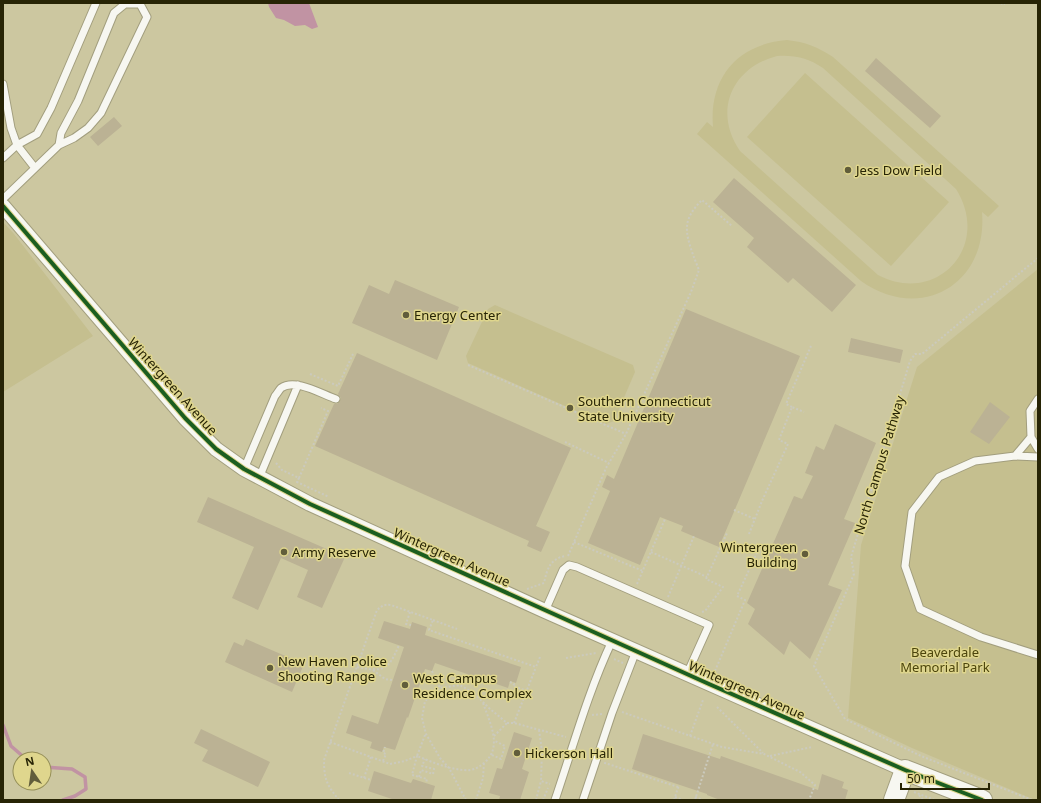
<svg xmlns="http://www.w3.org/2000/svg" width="1041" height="803" viewBox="0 0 1041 803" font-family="'Noto Sans',sans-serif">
<rect width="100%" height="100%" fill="#ccc7a0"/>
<path fill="#c5bf8f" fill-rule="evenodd" d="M787 40C805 42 818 47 833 57L999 206 988 217 982 212C988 285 920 323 861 281L697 134 707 122 713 127C709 78 737 44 787 40ZM777 56C795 55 808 58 823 68L956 189C992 246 937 306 878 275L740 151C713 112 731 68 777 56Z
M805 73 949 202 891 266 747 137Z
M3 222 14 234 93 336 3 392Z
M1038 269V800H1035L912 748 848 718 861 545 917 367Z
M495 305 633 365 635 372 614 421 606 424 468 363 466 356 488 309Z"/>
<path fill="#c193a3" d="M268 3H309L318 27 312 29 305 25 295 26 284 20 276 18 269 7Z"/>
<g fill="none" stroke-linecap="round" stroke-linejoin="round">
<path stroke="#c193a3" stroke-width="3.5" d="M3 725 11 746 26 759
M44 767 72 769 85 777 86 789 75 796 63 800"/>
</g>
<path fill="#bbb294" d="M876 58 941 116 930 128 865 71Z
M114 117 122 126 98 146 90 137Z
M734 178 856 285 832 312 793 278 788 283 747 247 754 238 713 202Z
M395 280 459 307 437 360 352 323 369 285 389 294Z
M686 309 800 356 719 547 681 531 683 526 660 517 640 565 588 543 610 491 602 487 607 475 614 479Z
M851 338 903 350 900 363 848 352Z
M357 353 571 448 536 526 550 532 541 552 527 546 529 541 315 446 334 404H337L340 401 341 398 338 394Z
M990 402 1010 417 989 444 970 432Z
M835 424 876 443 844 519 855 523 828 585 842 590 810 659 790 641 784 655 748 624 755 609 747 603 794 496 802 499 813 476 805 473 816 446 824 450Z
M208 497 345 557 322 608 297 597 308 570 281 558 258 610 232 598 254 547 197 522Z
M384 621 410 629 412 622 427 627 425 635 521 667 516 683 510 681 508 688 435 663 432 671 425 669 408 718 407 717 395 750 384 747 382 752 370 748 372 742 346 733 352 715 378 724 404 647 378 638Z
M246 639 304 664 292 692 225 662 234 642 243 646Z
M201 729 270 762 258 787 202 761 208 750 194 743Z
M514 732 532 738 522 769 529 772 520 800H499L500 796 489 793 497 768 502 769Z
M643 734 720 759 721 756 818 790 822 774 844 782 842 788 848 790 845 800H720L707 795V794L632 769Z
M374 771 411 783 413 779 435 786 431 800H395L368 791Z"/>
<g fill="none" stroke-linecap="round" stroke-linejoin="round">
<g stroke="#a29e7e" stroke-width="9">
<path id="lane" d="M3 84 11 128 17 145 35 168
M3 158 17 145 37 134 51 108 96 3
M3 199 59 145 74 138 88 128 101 113 147 17 140 4H125L114 13 78 101 61 133 59 145
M1038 399 1030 411 1031 437 1038 449
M1015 456 1031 437
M1038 457 1015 456 975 461 939 477 912 512 905 566 920 609 981 637 1038 655
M244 469 275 396C277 394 279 390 281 388 295 378 321 394 336 399
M259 478 298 385
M545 611 563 570 569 565 577 567 709 625 687 674
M555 800C573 747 588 692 612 641
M583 800 612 713 636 651"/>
</g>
<g stroke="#a29e7e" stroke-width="16">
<path id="street" d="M3 206 185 418 216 449 244 469 310 504 545 611 905 770"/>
</g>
<g stroke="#a29e7e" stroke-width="22">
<path id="secondary" d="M894 800 905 770 982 800"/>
</g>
<path stroke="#cbcabd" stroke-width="2" stroke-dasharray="2 2" stroke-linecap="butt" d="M1001 3 1003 5 1005 3
M468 365 626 434
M310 374 338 386 353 354
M792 407 786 404 811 346
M565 442 609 463
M276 463 282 470 299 478 297 482 329 497
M299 478 328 411 321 408
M734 510 755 519
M749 534 762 501 788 444 779 440 792 407 804 412
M574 542 643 571
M651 552 707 577
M568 556 606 468 626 434 691 292 699 270C695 260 686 239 687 227 687 217 695 207 702 200L732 226
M637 584 665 519
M527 589 544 583C547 569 550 559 565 556
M668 597 694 536
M410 612 406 624 411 625
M702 612 705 611 723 587 706 579 727 533
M433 620 457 629
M566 658 596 653
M614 659 623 663
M357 667C384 672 388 671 399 645
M373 670 385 679 392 680
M432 671 440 688
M715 671 745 600 737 596 761 544
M510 682 514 684 513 686 527 691
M717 707 763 753
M622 712 722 747 764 754 800 772 815 785 809 800
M592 715 603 714
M514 723 536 667
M539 730 542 751 541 781 550 784
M425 735 417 756C432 762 448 769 464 770 472 771 478 768 484 763 503 747 490 723 483 703
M494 736 507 723
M690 736 703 700
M330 742 390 764 405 761 417 756 412 775 427 779 426 783
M492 755 501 759 505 746 495 741
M770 756 812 747
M383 761 386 754 383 753 385 747
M605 764V763L678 787
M349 773 371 780
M419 777 421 770 433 774 434 769 422 766 425 759
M364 778 371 757
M914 792 935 800
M919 795 923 800
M675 797 683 800
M695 797 703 800
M339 800C327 785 324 780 324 760L377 610C382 606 384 604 391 605L433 620 429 630 536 667 540 657
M466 800 449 768 440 758 426 734 422 718 425 701 440 688 460 685 475 694 489 708 507 723H514L566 737
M476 800 483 778 484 763
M536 800 541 781
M543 800 548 788
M674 800 679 785
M695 800 713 744
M1032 800 921 756 845 719 814 666 854 574 851 557 910 361 915 354H922L1038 258"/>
<use href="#lane" stroke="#f7f7f1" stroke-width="7"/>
<use href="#street" stroke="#f7f7f1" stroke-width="14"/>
<use href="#secondary" stroke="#f7f7f1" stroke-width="20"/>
<g stroke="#dfd68d" stroke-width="6">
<path id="cycleway" d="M3 206 185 418 216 449 244 469 310 504 709 684 905 770 982 800"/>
</g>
<use href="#cycleway" stroke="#1b5e20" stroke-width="4"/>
</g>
<g fill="#615d3b" stroke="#dfd68d" stroke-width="1.5">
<circle cx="848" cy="170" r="4"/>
<circle cx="406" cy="315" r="4"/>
<circle cx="570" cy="408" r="4"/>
<circle cx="284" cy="552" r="4"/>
<circle cx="805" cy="554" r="4"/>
<circle cx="270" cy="668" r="4"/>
<circle cx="405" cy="685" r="4"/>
<circle cx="517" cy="753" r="4"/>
</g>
<g text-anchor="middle" stroke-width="3" stroke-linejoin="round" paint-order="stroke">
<g font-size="13" fill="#272405" stroke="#dfd68d" text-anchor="start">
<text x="856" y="175">Jess Dow Field</text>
<text x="414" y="320">Energy Center</text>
<text x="578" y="406">Southern Connecticut<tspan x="578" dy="15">State University</tspan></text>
<text x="797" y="552" text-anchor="end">Wintergreen<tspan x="797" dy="15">Building</tspan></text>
<text x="292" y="557">Army Reserve</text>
<text x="278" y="666">New Haven Police<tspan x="278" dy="15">Shooting Range</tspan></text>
<text x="413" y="683">West Campus<tspan x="413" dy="15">Residence Complex</tspan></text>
<text x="525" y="758">Hickerson Hall</text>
</g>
<g font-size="13" fill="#272405" stroke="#dfd68d">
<text transform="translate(173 386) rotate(48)" y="5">Wintergreen Avenue</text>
<text transform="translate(879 465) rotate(-73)" y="5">North Campus Pathway</text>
<text transform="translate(452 557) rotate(24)" y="5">Wintergreen Avenue</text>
<text transform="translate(747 690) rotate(24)" y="5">Wintergreen Avenue</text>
</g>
<g font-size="13" fill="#4c450c" stroke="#dfd68d">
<text x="945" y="657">Beaverdale<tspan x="945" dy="15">Memorial Park</tspan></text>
</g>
</g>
<rect width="1041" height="803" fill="none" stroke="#272405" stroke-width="8"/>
<g transform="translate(32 771) rotate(347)"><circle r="19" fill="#dfd68d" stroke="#958f57"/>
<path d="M0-3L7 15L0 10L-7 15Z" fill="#615d3b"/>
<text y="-6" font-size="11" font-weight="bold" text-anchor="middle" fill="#272405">N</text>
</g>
<path d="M901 783v6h88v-6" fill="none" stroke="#272405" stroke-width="2"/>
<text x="907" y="783" font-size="12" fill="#272405" stroke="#dfd68d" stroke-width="3" paint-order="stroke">50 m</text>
</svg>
